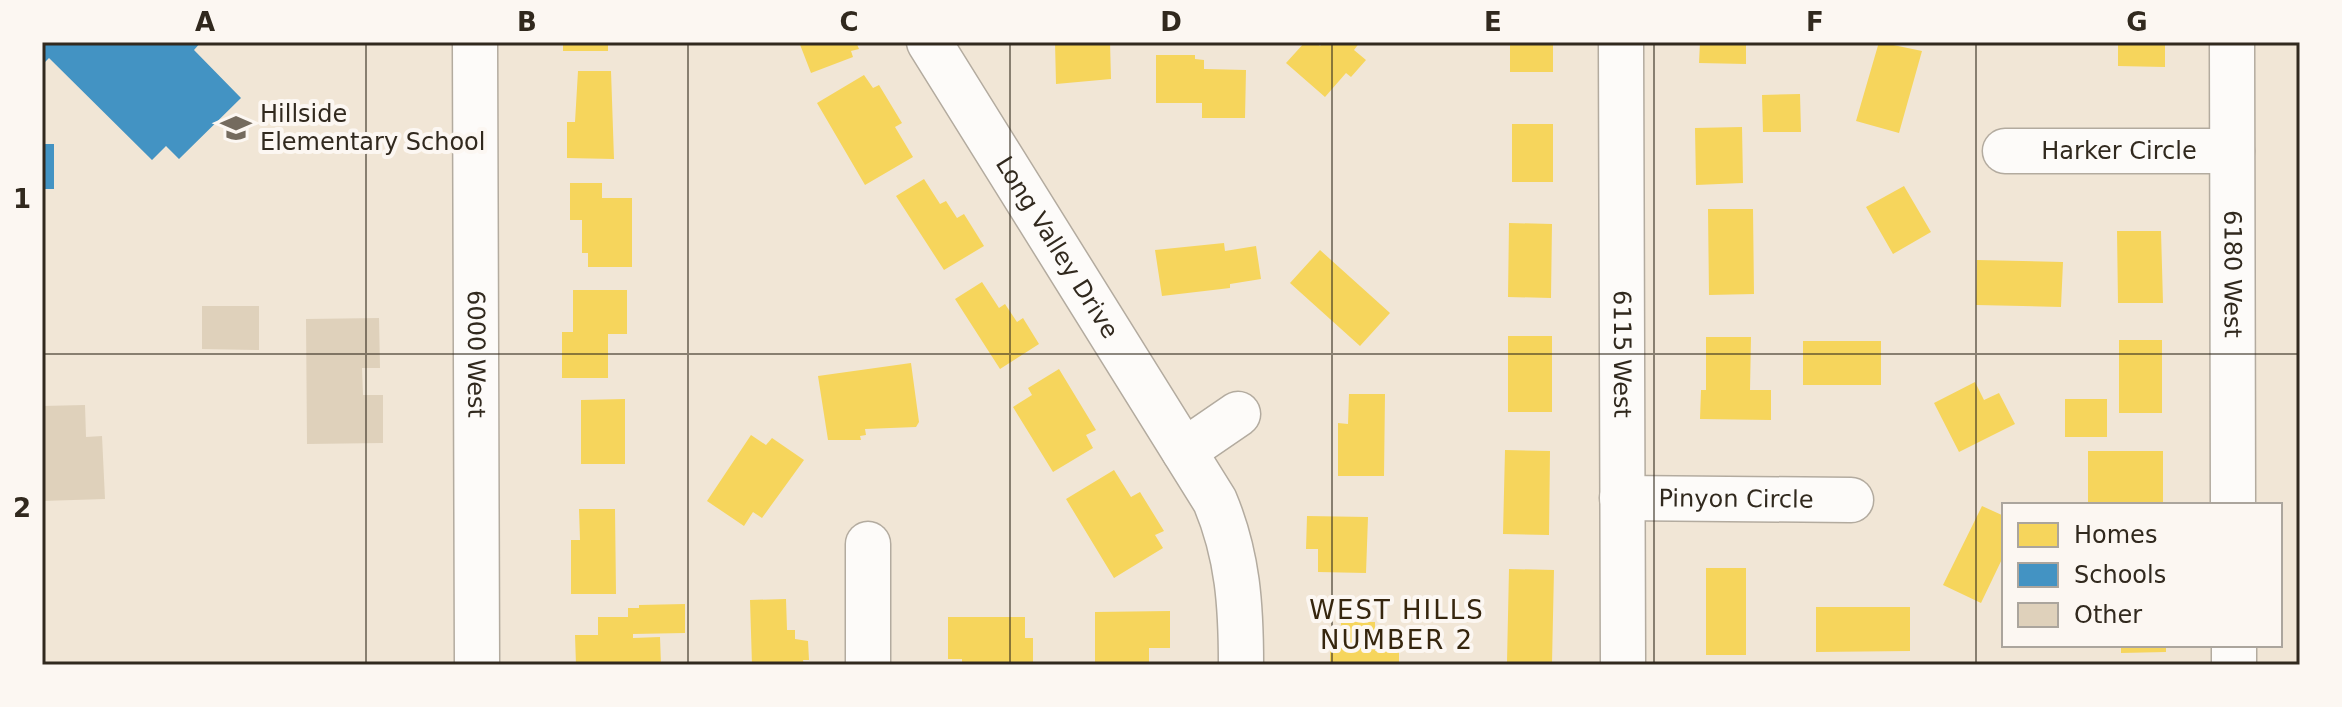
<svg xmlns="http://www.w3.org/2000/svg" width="2342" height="707" viewBox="0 0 2342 707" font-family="'DejaVu Sans',sans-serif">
<rect width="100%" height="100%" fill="#f1e6d6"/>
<path fill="#f6d55c" d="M563 42H608V51H563Z
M799 42H856L859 49 851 51 853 57 811 73Z
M1055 42H1110L1111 79 1056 84Z
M1305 42H1315L1320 46 1324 42H1360L1354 50 1366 60 1351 77 1346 73 1325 97 1286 63Z
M1510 42H1553V72H1510Z
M1700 42H1746V64L1699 63Z
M1879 42 1922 51 1899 133 1856 121Z
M2118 42H2165V67L2118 66Z
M1156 55H1195V59L1204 60V69L1246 70 1245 118H1202V103H1156Z
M578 71H611L614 159 567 158V122H575Z
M864 75 873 88 879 85 902 123 895 127 913 157 865 185 817 103Z
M1800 94 1801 132H1763L1762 95Z
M1512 124H1553V182H1512Z
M1742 127 1743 183 1696 185 1695 128Z
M924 179 940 204 946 201 957 218 964 214 984 246 944 270 896 196Z
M570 183H602V198H632V267H588V253H582V220H570Z
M1904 186 1931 232 1893 254 1866 207Z
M1708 209H1753L1754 294 1709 295Z
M1509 223 1552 224 1551 298 1508 297Z
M2117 231H2161L2163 303H2118Z
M1224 243 1225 251 1256 246 1261 279 1230 284V288L1162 296 1155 250Z
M1320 250 1390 313 1360 346 1290 283Z
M1977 260 2063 262 2061 307 1976 305Z
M982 282 999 308 1005 304 1017 322 1023 318 1039 344 1000 369 955 299Z
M573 290H627V334H608V378H562V332H573Z
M1508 336H1552V412H1508Z
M1706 337H1751L1750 390H1771V420L1700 419 1701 390H1706Z
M2119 340H2162V413H2119Z
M1803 341H1881V385H1803Z
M911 363 919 422 916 427 865 429 866 435 860 436 861 440H828L818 376Z
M1059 369 1096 430 1086 435 1093 448 1053 472 1013 407 1032 395 1028 388Z
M1975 382 1984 400 1999 393 2015 424 1959 452 1934 403Z
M1349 394H1385L1384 476H1338V423L1348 424Z
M625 399V464H581V400Z
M2065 399H2107V437H2065Z
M751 435 766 445 772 438 804 460 762 518 753 512 744 526 707 501Z
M1505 450 1550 451 1549 535 1503 534Z
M2088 451H2163V505H2088Z
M1114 470 1131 497 1140 492 1164 531 1155 535 1163 548 1114 578 1066 499Z
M1982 506 2004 516V555L1981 603 1943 585Z
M579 509H615L616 594H571V540H580Z
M1307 516 1368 517 1366 573 1318 572V549H1306Z
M1706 568H1746V655H1706Z
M1509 569 1554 570 1552 663 1507 662Z
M786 599 787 630H795V639L808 641 809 660H803L804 665H752L750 600Z
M685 604V633L633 634V638L660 637 661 665H576L575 635H598V617H628V608H639V605Z
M1816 607H1910V651L1816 652Z
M1170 611V648H1149V665H1095V612Z
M948 617H1025V638H1033V665H962V659H948Z
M1341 622H1375V651H1399V665H1330V651H1340Z
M2121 645H2166V652L2121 653Z"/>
<path fill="#4393c3" d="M42 42H201L194 50 241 98 179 159 166 146 152 160 49 58 42 65Z
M42 144H54V189H42Z"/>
<path fill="#dfd1bb" d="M202 306H259V350L202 349Z
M379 318 380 368H362L363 395H383V443L307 444 306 319Z
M85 405 86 437 102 436 105 499 42 501V406Z"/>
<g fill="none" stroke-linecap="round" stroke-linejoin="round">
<g stroke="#b3ab9f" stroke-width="47">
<g id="minor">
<path id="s1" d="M475 42 477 665"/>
<path id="s2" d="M929 42 1215 501C1238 556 1241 606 1241 665"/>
<path id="s3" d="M1621 42 1623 665"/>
<path id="s4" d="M2232 42 2233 505"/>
<path id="s5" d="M2005 151H2232"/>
<path d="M1184 451 1238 414"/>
<path id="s6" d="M1622 498 1851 500"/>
<path d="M868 544V665"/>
<path d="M2234 645V665"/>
</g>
</g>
<use href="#minor" stroke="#fdfbf9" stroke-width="44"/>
</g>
<path fill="none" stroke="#31291e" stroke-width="2" stroke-opacity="0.55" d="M366 42V665M688 42V665M1010 42V665M1332 42V665M1654 42V665M1976 42V665M42 354H2300"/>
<defs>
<g id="school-bare" transform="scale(2.4)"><path d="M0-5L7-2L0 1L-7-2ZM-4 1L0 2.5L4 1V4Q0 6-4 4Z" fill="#746b5e" stroke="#fcf7f2" stroke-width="2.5" paint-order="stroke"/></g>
</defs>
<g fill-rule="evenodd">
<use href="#school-bare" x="236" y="128"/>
</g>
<g text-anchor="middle" stroke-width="8" stroke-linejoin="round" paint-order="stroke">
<g font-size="24" fill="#31291e" stroke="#fcf7f2" text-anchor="start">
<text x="260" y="122">Hillside<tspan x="260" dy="28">Elementary School</tspan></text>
</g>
<g font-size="24" fill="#31291e" stroke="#fcf7f2">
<text dy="8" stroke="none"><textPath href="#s5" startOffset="114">Harker Circle</textPath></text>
<text dy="8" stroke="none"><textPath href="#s2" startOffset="242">Long Valley Drive</textPath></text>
<text dy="8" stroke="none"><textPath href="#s4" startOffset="232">6180 West</textPath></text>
<text dy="8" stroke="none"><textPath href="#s1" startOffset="312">6000 West</textPath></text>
<text dy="8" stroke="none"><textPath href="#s3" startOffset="312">6115 West</textPath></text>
<text dy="8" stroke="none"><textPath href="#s6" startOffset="114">Pinyon Circle</textPath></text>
</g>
<g font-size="26" letter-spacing="2" fill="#36260e" stroke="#fcf7f2">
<text x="1397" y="619">WEST HILLS<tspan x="1397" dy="30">NUMBER 2</tspan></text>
</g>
</g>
<rect width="2342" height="707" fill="none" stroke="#fcf7f2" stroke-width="88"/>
<rect x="2002" y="503" width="280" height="144" fill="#fcf7f2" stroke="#aba59d" stroke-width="2"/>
<rect x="2018" y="523" width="40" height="24" fill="#f6d55c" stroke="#aba59d" stroke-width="2"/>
<text x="2074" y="543" font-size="24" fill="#31291e">Homes</text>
<rect x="2018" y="563" width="40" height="24" fill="#4393c3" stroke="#aba59d" stroke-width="2"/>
<text x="2074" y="583" font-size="24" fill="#31291e">Schools</text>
<rect x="2018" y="603" width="40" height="24" fill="#dfd1bb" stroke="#aba59d" stroke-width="2"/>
<text x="2074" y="623" font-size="24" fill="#31291e">Other</text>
<rect x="44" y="44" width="2254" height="619" fill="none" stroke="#31291e" stroke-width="3"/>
<g font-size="26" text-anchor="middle" font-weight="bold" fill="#31291e">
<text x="205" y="31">A</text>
<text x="527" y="31">B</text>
<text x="849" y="31">C</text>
<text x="1171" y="31">D</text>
<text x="1493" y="31">E</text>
<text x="1815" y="31">F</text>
<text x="2137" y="31">G</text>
<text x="22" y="208">1</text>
<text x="22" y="517">2</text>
</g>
</svg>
